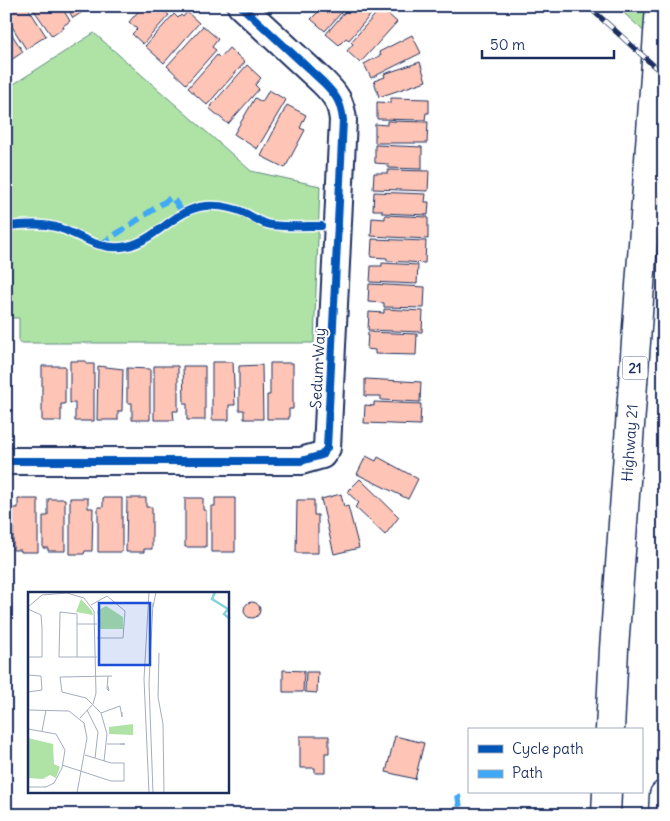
<svg xmlns="http://www.w3.org/2000/svg" width="670" height="821" viewBox="0 0 670 821" font-family="Delius,sans-serif">
<rect width="100%" height="100%" fill="#fff"/>
<filter id="ink" filterUnits="userSpaceOnUse"><feTurbulence type="fractalNoise" baseFrequency=".02" numOctaves="2"/><feDisplacementMap in="SourceGraphic" scale="10" xChannelSelector="R" yChannelSelector="G"/><feConvolveMatrix kernelMatrix="1 2 1 2 8 2 1 2 1" color-interpolation-filters="sRGB"/></filter>
<g filter="url(#ink)">
<path fill="#aee3a5" stroke="#648982" d="M616 6H650V37Z
M94 33 251 171 320 186 314 343H19V318H6V89Z"/>
<path fill="#fec4b5" stroke="#1b2f5e" d="M6 6H27L46 36 26 49 6 17Z
M31 6H61L70 21 63 26 64 28 52 36Z
M66 6H92L73 18Z
M143 6H169L164 11 169 15 143 44 132 34 137 29 129 22Z
M299 6H311L305 12Z
M318 6H347L325 31 311 19 318 12 315 10Z
M350 6H378L349 40 346 38 339 45 326 34Z
M381 8 397 22 360 63 347 51 353 44 351 42Z
M187 12 199 23 164 63 145 46 174 14 178 18 181 15 183 17Z
M6 25 23 52 11 60 9 58 6 60Z
M203 26 218 39 212 47 216 50 186 84 167 66Z
M412 35 421 53 371 78 364 64 381 55 379 52Z
M229 48 245 62 207 105 188 88 217 55 220 58Z
M420 62 426 81 379 97 374 81 385 77 384 74Z
M247 65 261 78 255 85 259 89 228 124 209 108Z
M269 90 286 100 257 149 234 134 255 98 262 102Z
M391 98 429 99V113H426L425 120 377 119V102L391 103Z
M287 105 306 115 300 128 305 130 285 168 261 156Z
M387 121 428 122 427 143H375V124L387 125Z
M375 145 422 147V169L388 168V164L375 163Z
M388 170 429 171 428 191 373 189 374 173H388Z
M374 192 426 194 425 202H429L428 215 382 213V210H373Z
M385 215 428 217V239L371 236 372 218 385 219Z
M372 239 426 241 425 263 387 261V258L371 257Z
M382 263 418 265 417 284 370 282 371 266H382Z
M369 284 425 287 424 308 384 307V303L368 302Z
M384 309 423 311 422 332 368 330 369 312 384 313Z
M368 332 417 334 416 355 375 354V350L367 349Z
M70 361H86V364H94V421H75V403H70Z
M212 362H233L235 405H229V420H212Z
M270 363H293V409H289V419H267V395H270Z
M262 365 263 419H244V410H239V366Z
M42 366H65V404H61V421H42Z
M98 366 123 369 122 411H118V420H97Z
M154 366H178V411H173L174 420H154Z
M183 366H205V420H187V404H184Z
M127 368 150 369V420H132V403H127Z
M365 379 421 382 420 402 381 400V396H365Z
M374 402 421 404 420 425 364 423 365 405 374 406Z
M366 456 376 461 378 457 418 479 408 499 357 474Z
M360 479 399 517 385 535 355 507 359 503 347 492Z
M341 494 344 507 348 506 359 548 334 554 321 499Z
M70 498H88V508H93L92 551H85L84 554H70Z
M103 498H122V552H98V507H103Z
M127 498H146V507H152V549H144V552H126Z
M185 498H203V510H206V547H185Z
M215 498H235V552H211V506H215Z
M18 499H38V552H21V550H13V508H18Z
M48 499H65V551H48V548H43V516H48Z
M297 500H314V515H318V553H296Z
M244 610a8 8 0 1 1 16 0a8 8 0 1 1-16 0Z
M283 670 304 671 303 692H283Z
M306 672H318L317 693 305 692Z
M300 736H329V753H325V773H315V768H300Z
M395 736 424 743 415 779 386 772Z"/>
<g fill="none" stroke-linecap="round" stroke-linejoin="round">
<g stroke="#1b2f5e" stroke-width="30">
<path id="minor" d="M6 461H301L322 455 327 448 343 120C341 102 336 95 323 82L241 6"/>
</g>
<g stroke="#1b2f5e" stroke-width="31">
<path id="major" d="M610 730 614 649 660 6
M606 815 607 792
M663 815 664 795"/>
</g>
<use href="#minor" stroke="#fff" stroke-width="26"/>
<use href="#major" stroke="#fff" stroke-width="28"/>
<g stroke="#1b2f5e" stroke-width="5.5">
<path id="rail" d="M588 6 664 75"/>
</g>
<use href="#rail" stroke="#fff" stroke-width="4" stroke-dasharray="11" stroke-linecap="butt"/>
<path stroke="#3fa9f5" stroke-width="6" stroke-dasharray="12 6" stroke-linecap="butt" d="M100 245 172 197 183 213
M458 795 461 815"/>
<g stroke="#fff" stroke-width="11">
<path id="cycleway" d="M6 226C23 225 39 223 56 227 79 234 95 249 121 247 151 245 170 214 199 207 216 204 232 207 247 214 255 218 262 224 271 225 287 227 305 226 321 226
M6 461H301L322 455 327 448 343 120C341 102 336 95 323 82L241 6"/>
</g>
<use href="#cycleway" stroke="#0057b8" stroke-width="8"/>
</g>
</g>
<g text-anchor="middle" stroke-width="4" stroke-linejoin="round" paint-order="stroke">
<rect fill="#fff" stroke="#5f6d8e" stroke-width="1" x="622.5" y="356.5" width="25" height="23" rx="4"/>
<g font-size="14" font-weight="bold" fill="#1b2f5e">
<text x="635" y="373">21</text>
</g>
<g font-size="15" fill="#1b2f5e" stroke="#fff">
<text transform="translate(318 368) rotate(-87)" y="5">Sedum Way</text>
<text transform="translate(630 443) rotate(-86)" y="5">Highway 21</text>
</g>
</g>
<g transform="translate(28 592)">
<rect width="201" height="201" fill="#fff"/>
<path d="M53 7 64 19 65 23 48 20ZM78 14 95 25V37H72L69 19ZM105 132V143L81 142V135ZM0 146 25 152 26 172 32 175 28 186 22 183 15 187 0 186Z" fill="#aee3a5"/>
<path fill="none" stroke="#82d3db" stroke-width="2.5" d="M187 0 184 7 200 17 196 22 202 27"/>
<path fill="none" stroke="#a4acbf" stroke-width="1" d="M63 13 79 4 97 19 95 46H69M0 15 14 3 39 1 56 6 66 19 68 101 65 112 52 126M125 15 128 0M0 17 13 23 14 36V65H0M49 32H69M131 61 130 105 135 132 136 201M49 65V22L32 20 31 65H69M0 83 13 84 14 98 0 100M80 84 79 97 81 99 80 94M0 118 41 119 56 131 59 146 49 201M59 118 70 140 67 166M73 121 92 114 94 125V120M0 137 28 142 37 158 34 176 26 191 18 195H0M14 139 18 118M79 152H97H92M76 169 79 142 73 121 58 106 34 100 32 85 84 84M34 173 83 189H96V171H83L57 163M121 201 116 87 121 0M125 201 121 91 125 11"/>
<path fill="#1d4ed8" fill-opacity="0.15" stroke="#1d4ed8" stroke-width="2.5" d="M71 11H122V73H71Z"/>
<rect width="201" height="201" fill="none" stroke="#1b2f5e" stroke-width="2.5"/>
</g>
<rect width="670" height="821" fill="none" stroke="#fff" stroke-width="25"/>
<rect x="12" y="12" width="645" height="796" fill="none" stroke="#1b2f5e" stroke-width="2" filter="url(#ink)"/>
<rect x="468" y="728" width="175" height="65" fill="#ffffff" stroke="#a4acbf"/>
<rect x="478" y="745" width="25" height="8" fill="#0057b8" stroke="#a4acbf"/>
<text x="512" y="754" font-size="15" fill="#1b2f5e">Cycle path</text>
<rect x="478" y="770" width="25" height="8" fill="#3fa9f5" stroke="#a4acbf"/>
<text x="512" y="778" font-size="15" fill="#1b2f5e">Path</text>
<path d="M482 50v8h132v-8" fill="none" stroke="#1b2f5e" stroke-width="2.5"/>
<text x="490" y="50" font-size="15" fill="#1b2f5e" stroke="#ffffff" stroke-width="4" paint-order="stroke">50 m</text>
</svg>
